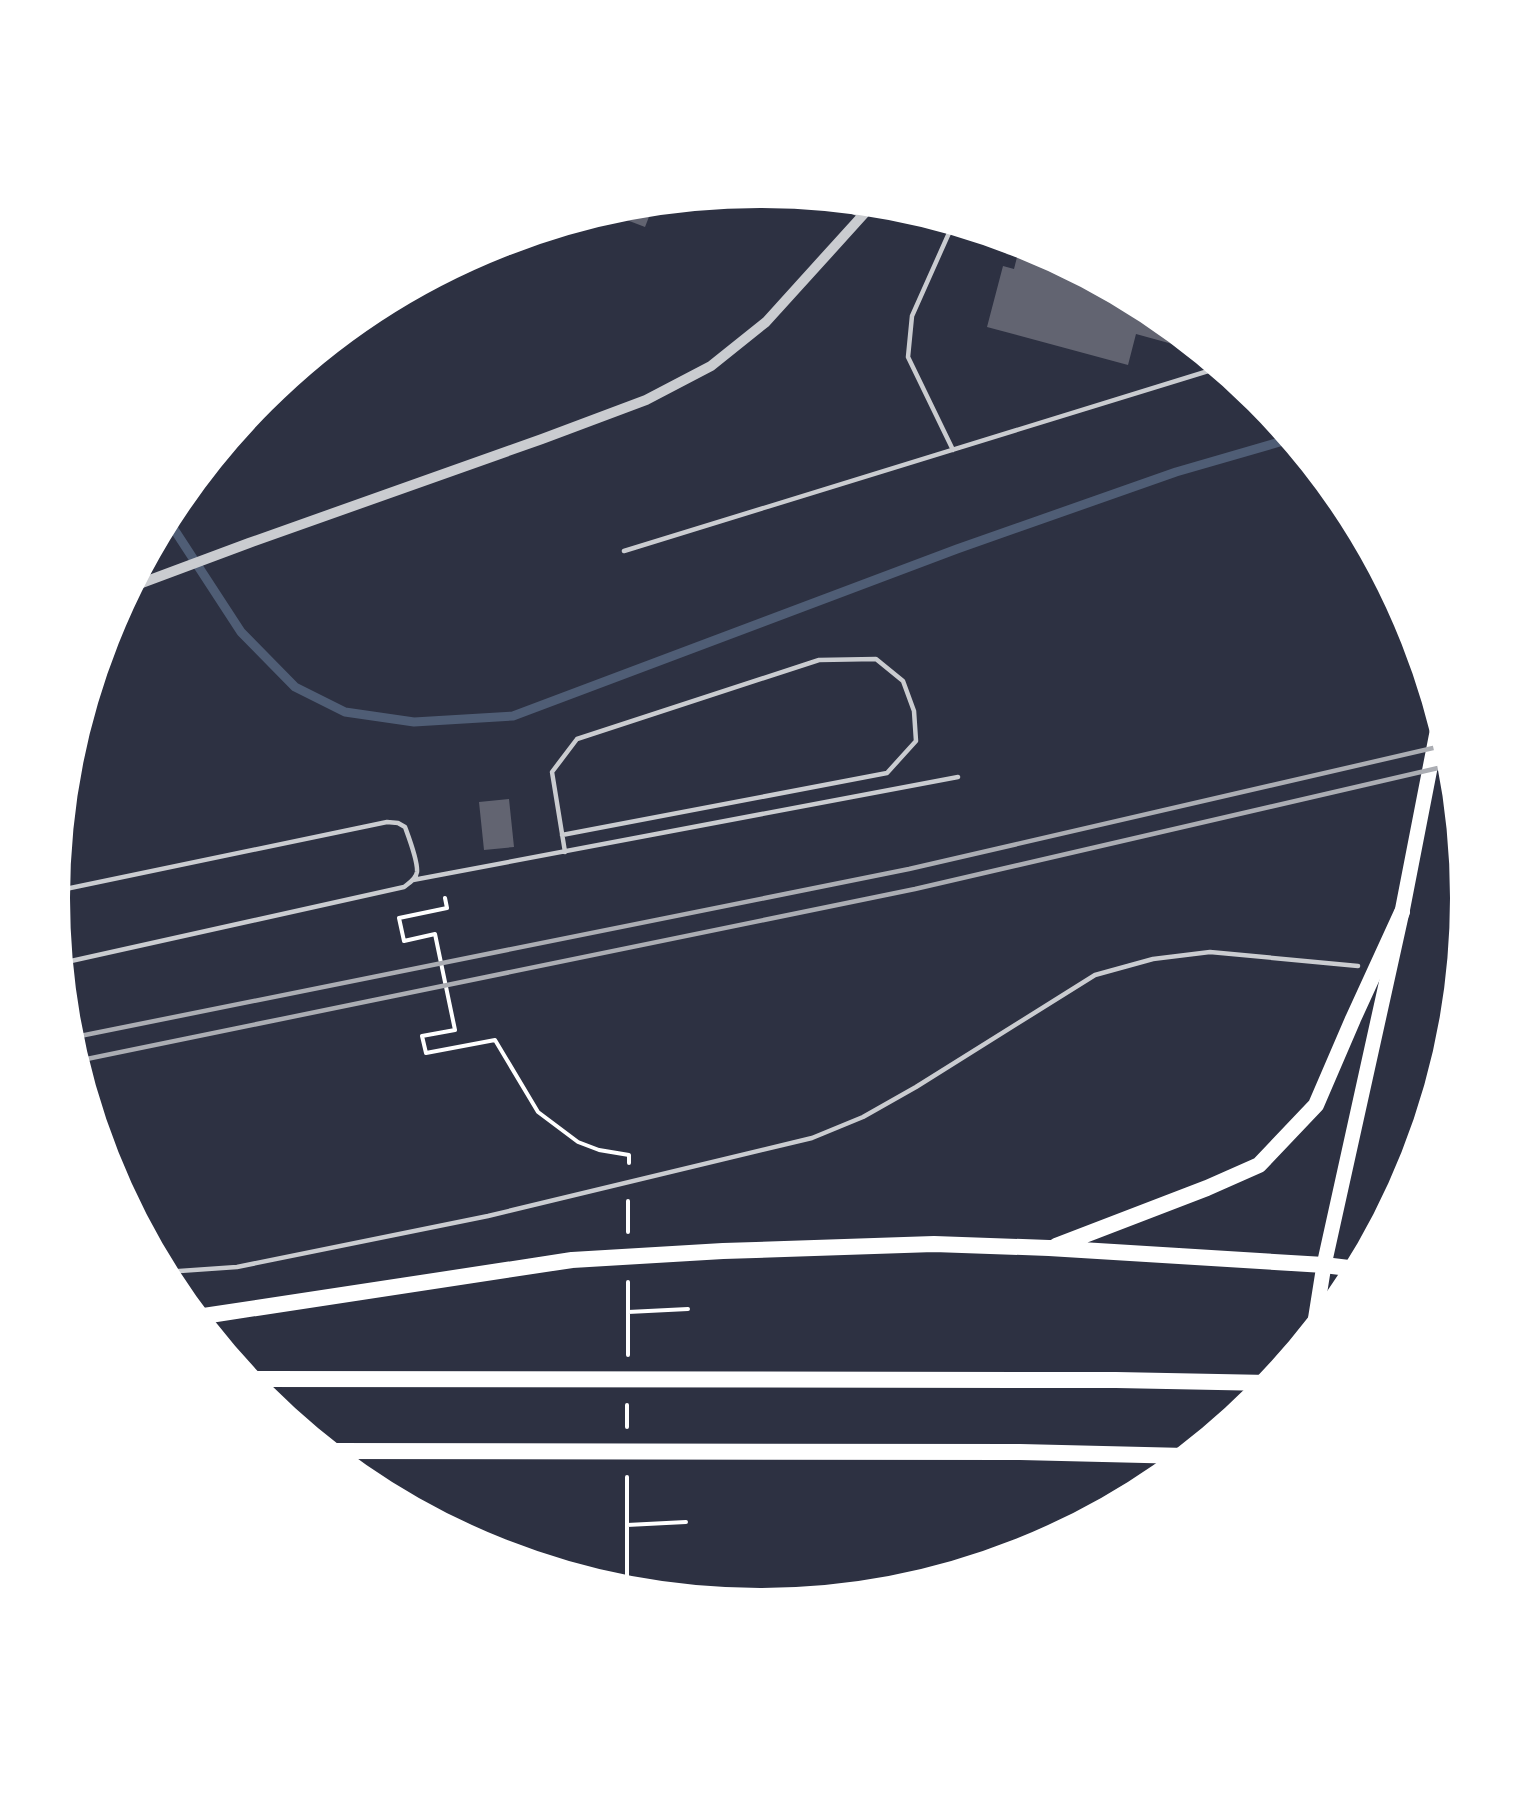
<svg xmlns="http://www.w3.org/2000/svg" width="1520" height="1797" viewBox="0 0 1520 1797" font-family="Inter,sans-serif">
<rect width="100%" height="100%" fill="#2d3142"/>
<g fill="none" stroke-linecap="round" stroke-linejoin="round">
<path stroke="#4f5d75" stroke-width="9" d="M168 520 241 632 295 687 345 712 414 722 513 716 957 549 1176 472 1290 439"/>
</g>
<path fill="#626471" d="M654 204 645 227 611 214 613 211 623 207Z
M1010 242 1030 248 1152 313 1179 335 1176 345 1136 334 1128 365 987 327 1003 266 1014 269 1017 257 1006 254Z
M434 278 417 299 408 292Z
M509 799 514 847 484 850 479 802Z"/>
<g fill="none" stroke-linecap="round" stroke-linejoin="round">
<path stroke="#fff" stroke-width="4" d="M445 898 447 908 399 918 404 941 435 934 455 1030 422 1036 426 1053 495 1040 538 1112 578 1142 599 1150 629 1155V1163
M628 1232V1201
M628 1312 688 1309
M628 1355V1282
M627 1427V1405
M627 1525 686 1522
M627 1590V1477"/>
<path stroke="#caccd0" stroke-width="4.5" d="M826 201 860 215
M953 224 912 316 908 357 953 450
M624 551 1218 368
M562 835 887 773 916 741 914 711 903 681 876 659 819 660 577 739 552 772 565 852
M413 880 958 777
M56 891 387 822 398 823 405 827C409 838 418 861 417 872 416 879 409 883 404 887L62 963
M165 1272 237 1267 488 1216 812 1138 863 1117 916 1087 1095 975 1153 959 1210 952 1358 966"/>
<path stroke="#caccd0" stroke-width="10" d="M131 587 249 543 542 439 646 400 711 366 766 322 872 205"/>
<path stroke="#fff" stroke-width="15" d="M1314 1328 1324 1265 1402 912 1439 722"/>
<path stroke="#fff" stroke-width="16" d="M1056 1246 1207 1188 1259 1165 1316 1105 1353 1019 1402 912
M197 1317 572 1260 723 1251 934 1244 1049 1248 1324 1265 1357 1269
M248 1379 1116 1380 1269 1383
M328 1451 1020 1452 1186 1456"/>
<path stroke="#abadb3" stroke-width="4.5" d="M70 1038 909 869 1446 745
M77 1061 915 889 1451 765"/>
</g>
<path d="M0 0H1520V1797H0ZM66 898a694 694 0 1 1 1388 0a694 694 0 1 1-1388 0Z" fill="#fff" fill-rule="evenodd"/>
<path fill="none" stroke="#fff" stroke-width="8" d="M66 898a694 694 0 1 1 1388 0a694 694 0 1 1-1388 0Z"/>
</svg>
